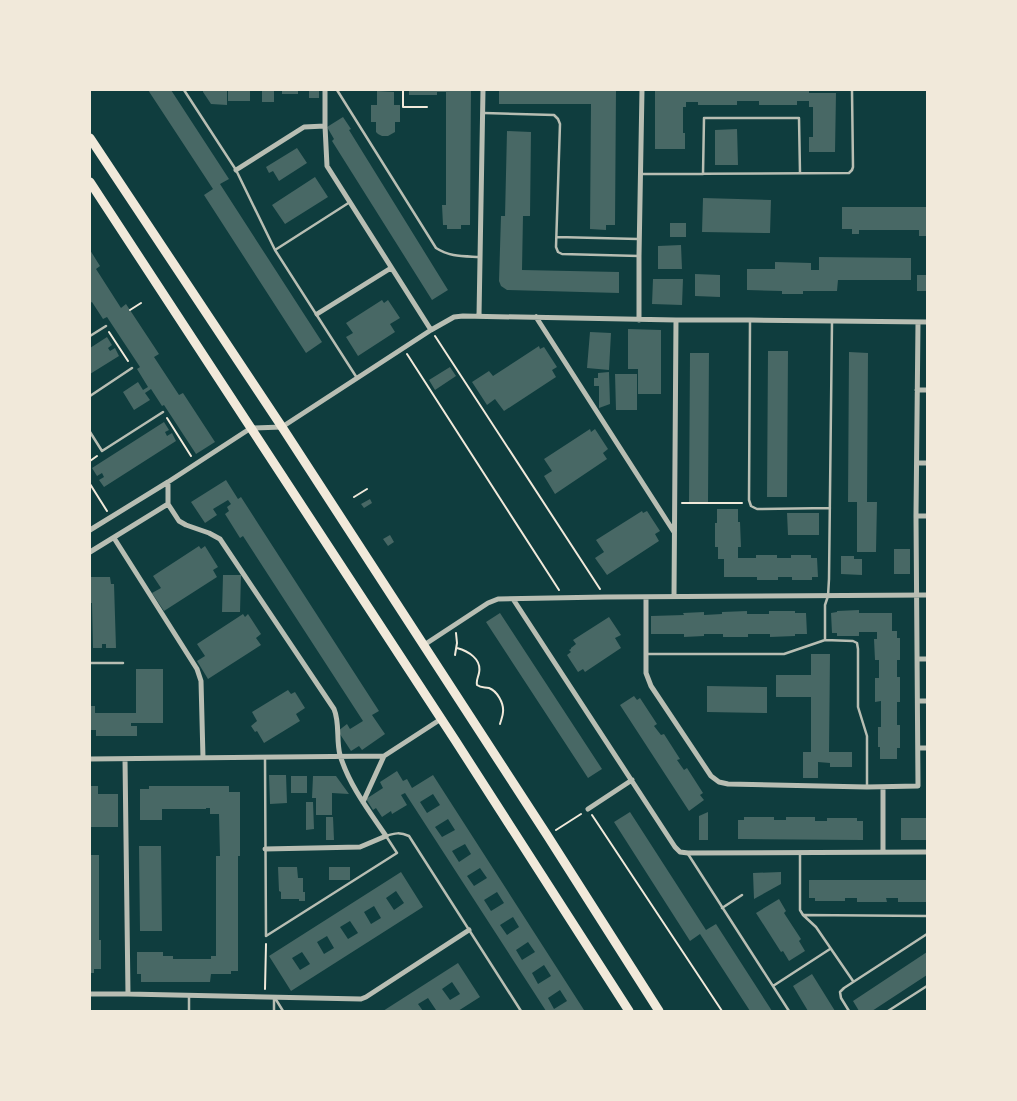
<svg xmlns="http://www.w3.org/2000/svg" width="1017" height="1101" viewBox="0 0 1017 1101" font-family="Georgia,serif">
<rect width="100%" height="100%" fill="#0f3d3e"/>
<path fill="#486865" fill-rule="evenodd" d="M148 90H171L229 179 220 184 322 342 306 353 204 195 213 189Z
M203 90H227V105L211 104 203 92Z
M228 90H250V101H228Z
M262 90H274V102H262Z
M282 90H298V94H282Z
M309 90H319V98H309Z
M409 90H471L470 225H461V229H447V225H443L442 205H446V92H437V95H409Z
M499 90H616L615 225H606V230L590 229 591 104H499Z
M655 90H809V93H836L835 152H809V137H813V107H809V101H797V105H759V101H737V105H698V102H686V107H683V133H685V149H655Z
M377 91 394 92V105H400V122H395V132L388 136H382L378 134 376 132V122H371V105H377Z
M343 117 351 129 349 130 448 290 432 300 332 141 334 139 327 127Z
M737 129 738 165H715V130Z
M507 131 531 132 530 216H523L522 270 619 272V293L507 290 501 286 499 281 501 216H505Z
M297 148 307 163 279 181 273 171 269 173 266 167Z
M315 177 328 197 285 224 272 205Z
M703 198 771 200 770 233 702 232Z
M842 207H927V236H919V230H859V234H852V229H842Z
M670 223H686V237H670Z
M681 245 682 269H658V246Z
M90 250 100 266 96 269 121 308 126 304 159 354 154 357 179 395 183 393 215 442 196 454 164 405 162 406 151 389 145 393 150 400 134 410 123 392 138 382 143 390 148 387 137 369 140 367 107 317 103 319 92 302 90 303Z
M819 257 911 258V280H838L837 291H803V294H782V291L747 290V269H775V262L811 263V270H819Z
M695 274 720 275V297L695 296Z
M917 275H927V291H917Z
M653 279H683L682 305 652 304Z
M382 300 384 303 388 300 400 318 390 324 395 332 358 356 346 337 353 333 346 323Z
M628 329 661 330V394H638V369H628Z
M590 332 611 333 609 370 587 368Z
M107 337 112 345 108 348 110 351 115 348 119 356 90 374V348Z
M539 346 540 349 544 347 557 367 552 370 556 377 504 411 495 399 487 405 472 382 489 371 493 376Z
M768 351H788L787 497H767Z
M849 352 868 353 867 502H877L876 552H857V502H848Z
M690 353H709L708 502H689Z
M450 367 456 376 435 390 429 380Z
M609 372 610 404 599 408V386H594V378H598V373Z
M615 374H637V410H616Z
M164 422 169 430 165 432 167 436 172 433 176 441 104 487 99 480 104 477 102 473 97 476 92 468Z
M590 429 591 432 595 429 608 449 603 453 607 459 555 494 544 476 552 471 544 459Z
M226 480 238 499 241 497 379 711 372 715 385 734 362 750 359 746 351 751 338 731 347 724 350 729 363 721 243 536 240 538 225 514 229 511 227 507 231 504 228 500 213 509 217 515 205 523 191 502Z
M370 499 372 503 364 508 361 504Z
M717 509H738V522H740L741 547H738V558H756V555H777V558H791V555H811V558H817L818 577H812V580H792V577H778V580H757V577H724V559H718V547H715V523H717Z
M642 511 643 513 647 511 660 531 655 534 659 541 607 575 595 558 604 552 596 540Z
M787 513H819V535H788Z
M390 535 394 542 388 546 383 539Z
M199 546 201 549 205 546 218 567 213 570 217 577 164 611 152 593 161 588 153 576Z
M894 549H910V574H894Z
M841 556H854V559H862V575L841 574Z
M223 575H241L240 612H222Z
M90 577H110L111 584H114L116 648H106V644H102V648H93L92 603H90Z
M859 610V613H892V631H897V638H900V660H897V677H900V702H897V725H900V748H897V759H880V747H878V727H881V701L875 702V678H879V660H875L874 639H877V632H859V636H837V633H832L831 613 837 612V611Z
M747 611V614H769V611H795V613H806L807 634H795V636L770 637V634H748V637H723V634H704V636L684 637V634H651V616L684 615 683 613 704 612V615L722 614V612Z
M500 613 602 769 588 778 486 622Z
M243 614 245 617 248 614 261 634 256 638 261 645 208 679 197 661 205 656 197 644Z
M609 617 621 635 615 638 621 648 585 672 583 669 578 672 567 655 571 652 569 650 571 649V648L576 644 573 640Z
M811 654H830L829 752H852V767H830V763L818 762V778H803V752H811V697H776V675H811Z
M136 669H163V723H131V726H137V736H96V730H90V706H95V713H136Z
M707 686 767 687V713L707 712Z
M288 690 291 694 295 692 305 708 296 714 300 721 264 743 257 731 255 732 251 726 257 721 252 712Z
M634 696 637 700 640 698 657 724 654 726 661 735 664 734 680 759 677 760 684 770 687 768 703 793 700 795 704 800 689 811 620 705Z
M397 771 403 781 407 779 412 788 433 775 584 1010 582 1011H546L405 793 401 795 407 805 392 814 391 811 382 817 376 808 373 810 366 799 383 788 380 782ZM433 794 440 805 427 813 420 802ZM448 819 455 830 442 837 435 827ZM465 844 471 854 459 862 452 851ZM480 868 487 878 474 886 467 876ZM497 892 504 903 491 911 484 900ZM513 917 519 927 507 935 500 925ZM528 942 535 952 522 960 516 950ZM544 965 551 976 538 984 532 973ZM560 990 567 1001 554 1009 548 998Z
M269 775H286L287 803 270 804Z
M291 776H307V793H291Z
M313 776H336L349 794 332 793V815H316V798H312Z
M90 786H98V794H118V827H90Z
M149 786H229V792H240V856H238V971H231V974H211L210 982H141V974H137V952H163V956H173V959H211V956H216V856H220L219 814H210V808H206V809H162V820H140V789H149Z
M306 802H313L314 829 306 830Z
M630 812 706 930 716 924 772 1011H750L700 934 690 941 614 822Z
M708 812V840H699V816Z
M326 817H333L334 840H326Z
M744 817H774V820H786V817H815V821H827V818H857V821H863V840L738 839V820H744Z
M901 818H927V840H901Z
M139 846H161L162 931H140Z
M90 855H99V940H101V969H94V973H90Z
M278 867H297L298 878H303V892H305V901H299V899H281V892L279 891Z
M329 867H350V880H329Z
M401 872 423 907 291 991 269 956ZM396 891 404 903 394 910 386 898ZM374 906 381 918 371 924 364 912ZM350 921 358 933 348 939 340 927ZM327 936 334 948 324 954 317 942ZM302 952 310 964 300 970 292 958Z
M781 872V884L754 899 753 873Z
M809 880H927V902H898V898H886L887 902H857V898H845V901H815V898H809Z
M779 899 786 911 784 913 801 939 799 941 805 951 789 961 783 951 781 952 756 913Z
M927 952V975L872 1011H859L853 1001Z
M458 963 480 997 458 1011H433L436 1010 428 998 418 1004 423 1011H383ZM452 982 460 994 450 1000 442 989Z
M812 974 835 1011H808L793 986Z"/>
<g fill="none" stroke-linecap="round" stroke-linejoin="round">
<path stroke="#f1e9da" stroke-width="2" d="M403 90V107H427
M130 310 141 303
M109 332 128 361
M435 336 600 589
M407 354 559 590
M167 418 191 456
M90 461 97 456
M90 484 107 511
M354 497 367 489
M682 503H742
M457 648C468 651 482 659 479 673 478 678 476 680 477 685 481 688 484 687 489 688 497 691 504 703 503 712 503 716 501 720 500 724
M455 655 457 643 456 633
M592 815 722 1011
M556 830 581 814
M265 989 266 944"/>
<path stroke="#b8beb3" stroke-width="2.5" d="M184 90 236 170 275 250 357 378
M337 90 436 248C450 257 463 256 480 257
M484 113 554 115 558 119 560 124 556 247 558 252 562 254 639 256
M641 174 849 173 852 170 853 167 852 90
M703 174 704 118H799L800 173
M557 237 638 239
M275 250 350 202
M750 321 749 500 751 506 757 509 830 508
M90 336 106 326
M90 396 132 368
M90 432 102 451 163 412
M825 640V605L828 596 829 579 832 322
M646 654H784L825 640 853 641 857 643 858 649V707L867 736V787
M90 663H123
M265 758 266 936
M800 853V910L803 915 816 927 853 981
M688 854 789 1011
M722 908 742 895
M804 915 927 916
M266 936 397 853 386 836C395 833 400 832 409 836L521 1011
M773 986 830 949
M275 998 283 1011
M189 1011V996
M274 1011V998
M849 1011 841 998 840 992 844 988 927 934
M888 1011 927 986"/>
<path stroke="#b8beb3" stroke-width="5" d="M325 90V126L327 166 431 330
M236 170 304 127 325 126
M317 314 391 268
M479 316 483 90
M536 317 674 532
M639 320V256L642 90
M917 390H927
M917 463H927
M168 482V504L179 521 186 525 209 533 220 539 334 709C340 723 336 740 340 755 349 785 369 811 386 836L360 847 265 849
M916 516H927
M90 530 168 482 251 428 282 427 431 330 454 317 463 316 676 320H750L927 322
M114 538 197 669 201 681 203 758
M90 552 168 504
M646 597V673L651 686 711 776 719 782 728 784 867 787 918 786 916 516 918 322
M674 597 676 320
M513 599 675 847 680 852 688 853 927 852
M424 645 488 603 498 599 605 597 927 595
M918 659H927
M918 701H927
M918 748H927
M384 756 441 719
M90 759 384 756
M125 759 128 994
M363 802 384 756
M588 809 632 780
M883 852V787
M90 994H128L361 999 366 997 469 930"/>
<path stroke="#f1e9da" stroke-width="9" d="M90 138 282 427 547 835 659 1011
M90 182 455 740 629 1011"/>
</g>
<rect width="1017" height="1101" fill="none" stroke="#f1e9da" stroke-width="182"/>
</svg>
